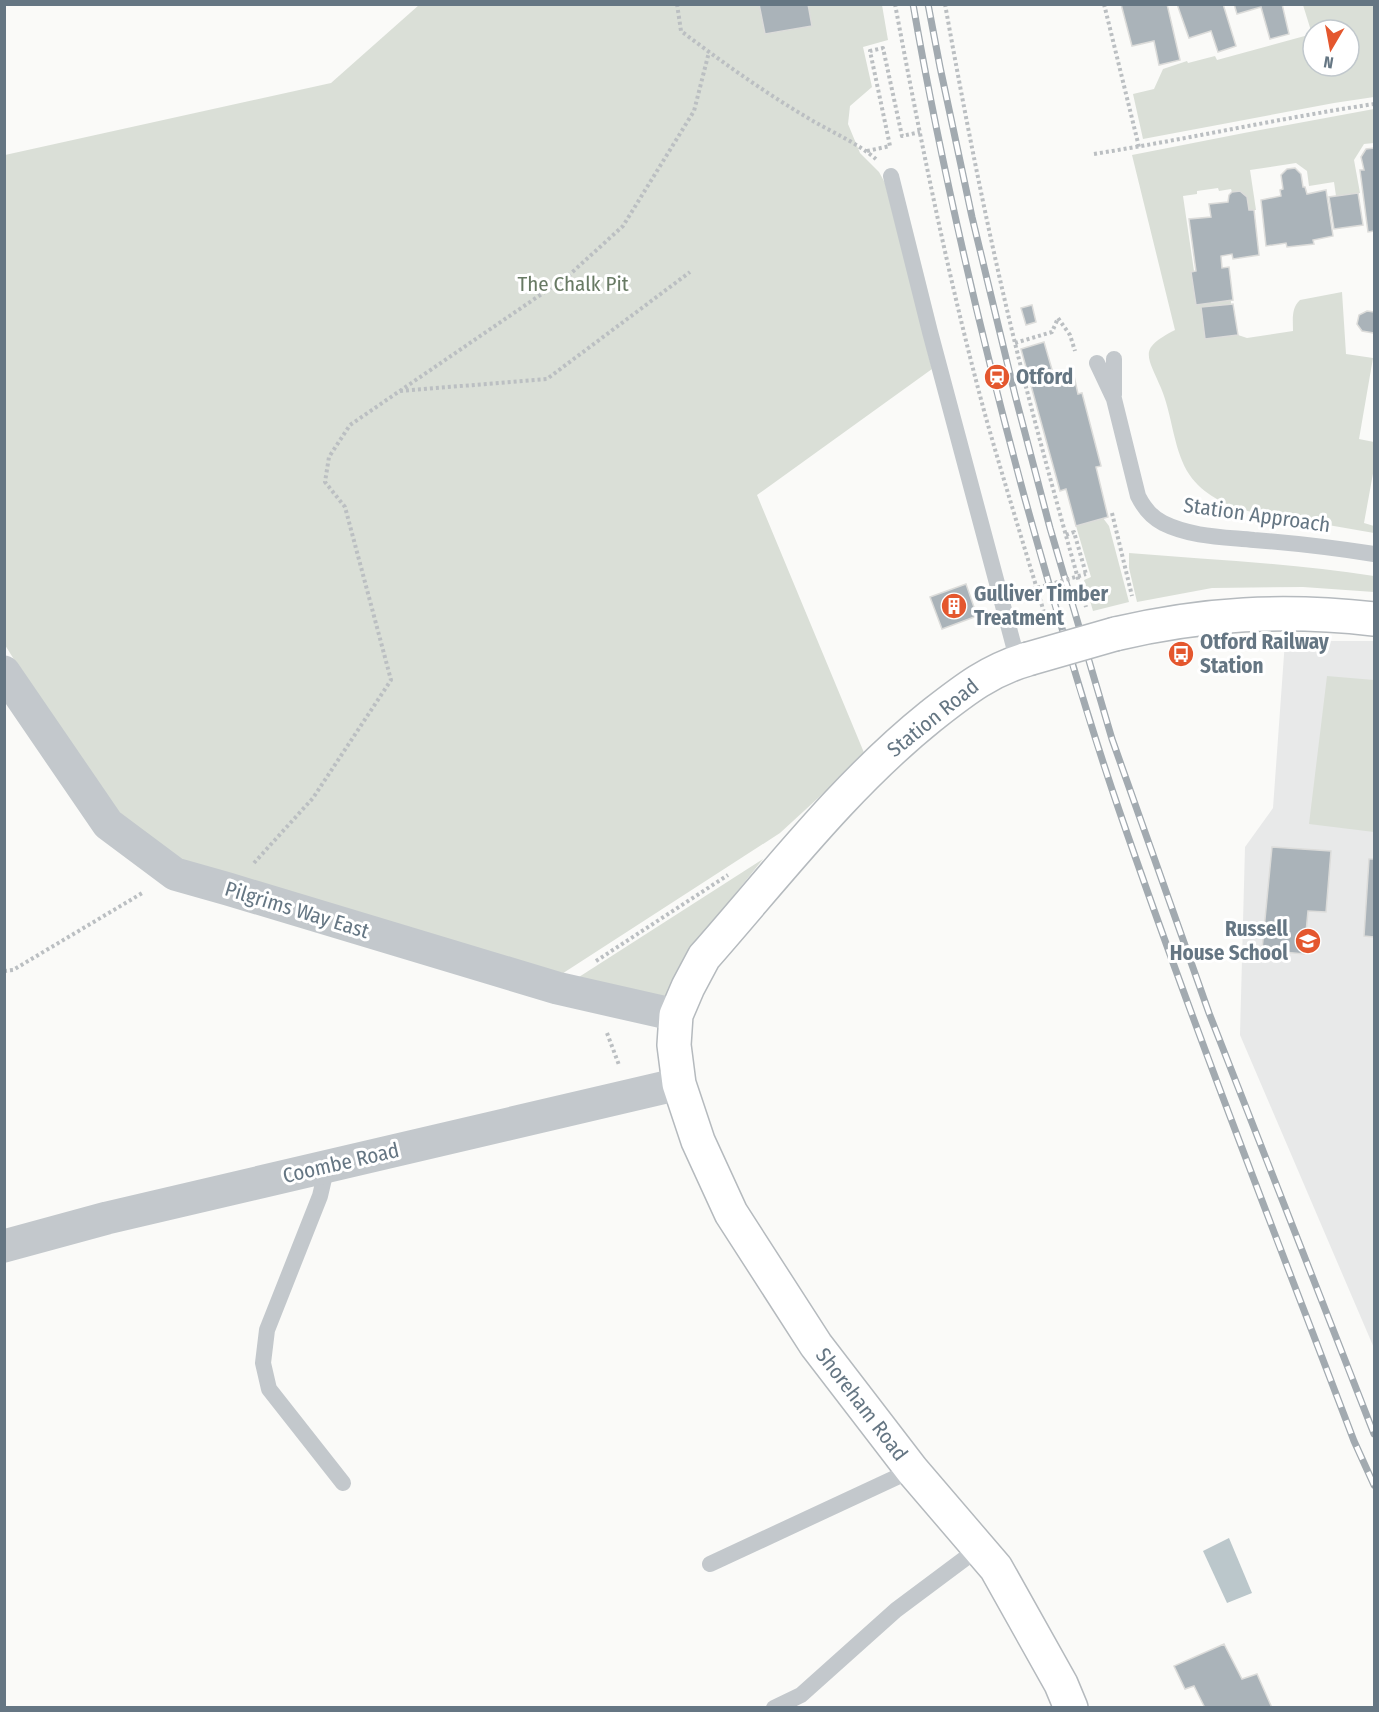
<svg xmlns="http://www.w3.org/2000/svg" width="1379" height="1712" viewBox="0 0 1379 1712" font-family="'Fira Sans Condensed',sans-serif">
<rect width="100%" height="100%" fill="#fafaf8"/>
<path fill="#e8e9e9" d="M1285 641H1374V1348L1240 1035 1245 847 1273 808Z"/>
<path fill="#dadfd7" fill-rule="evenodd" d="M419 5H882L888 40 863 47 872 87 850 106 848 124 860 153 879 172 885 183 932 369 757 495 865 755 780 833 554 979 181 866 111 815 5 645V155L331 83Z
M1303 5H1374V97L1334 103 1143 139 1133 94 1154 89 1163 69 1187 61 1188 63 1215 56 1217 60 1312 34ZM1313 30H1349V66H1313Z
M1374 109V143L1364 144 1354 160 1360 193 1336 196 1334 182 1309 186 1307 171 1296 163 1250 170 1256 210H1249L1247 197 1240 191 1232 192 1231 189 1219 191 1218 188 1197 191V194L1183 196 1194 271 1191 272 1196 305 1231 300V304L1201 308 1205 339 1238 335 1247 338 1293 331C1293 320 1291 308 1300 300L1342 292 1346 354 1373 358 1359 439 1374 442V468L1364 523 1374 526V533C1353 529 1332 526 1311 522 1269 516 1212 512 1187 471 1173 446 1172 414 1161 388 1147 355 1138 349 1175 330L1132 155 1244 133Z
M1103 518 1109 526 1129 602 1093 611 1084 580 1091 577 1076 526Z
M1129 553C1211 560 1293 563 1374 576V592L1303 587 1212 588 1137 602 1129 568Z
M1327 676 1374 680V832L1309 824Z
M763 859 692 948 666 1006 568 984Z"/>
<path fill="#bbc7cb" d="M1229 1538 1252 1593 1227 1603 1203 1551Z"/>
<path fill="#aab3b9" stroke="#dcdcda" stroke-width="1.5" d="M759 4H808L812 26 765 34Z
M1121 4H1167L1180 60 1159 65 1154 41 1132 46Z
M1177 4H1223L1236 46 1218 52 1211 31 1189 38Z
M1234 4H1282L1289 34 1270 39 1261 7 1237 14Z
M1374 148V231L1368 232 1360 170H1364L1361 157 1366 149Z
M1295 168 1301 174 1303 187H1305L1307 194 1326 190 1333 236 1313 240 1314 244 1287 247 1286 243 1266 246 1261 200 1281 196 1280 190 1283 189 1281 175 1287 169Z
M1240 191 1247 197 1249 210H1254L1259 255 1233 259 1232 254 1221 256 1222 268 1229 267 1233 300 1196 305 1191 272 1196 271 1189 219 1211 217 1209 204 1228 202 1229 195 1232 192Z
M1358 193 1363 225 1334 229 1329 197Z
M1233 304 1238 335 1205 339 1201 307Z
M1032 305 1036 322 1026 325 1021 308Z
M1367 311 1374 312V333L1362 331 1357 324 1359 315Z
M1044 342 1055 380 1074 376 1078 394 1082 393 1101 466 1096 467 1108 517 1076 526 1066 489 1060 491 1021 349Z
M966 584 977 616 942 629 930 597Z
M1272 847 1331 851 1326 912 1308 911 1304 954 1262 950Z
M1369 859H1374V937L1364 936Z
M1224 1644 1242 1679 1257 1674 1272 1708H1205L1194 1686 1185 1689 1174 1666Z"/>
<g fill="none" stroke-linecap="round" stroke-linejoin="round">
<g stroke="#b5babe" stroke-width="36">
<g id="primary">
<path d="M1115 634C1205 613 1283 609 1374 619"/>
<path id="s1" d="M1028 659C989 670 963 691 931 716 845 785 777 874 704 957L688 987 676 1015 674 1045 679 1084 698 1141 731 1213 816 1345 912 1470 996 1568 1061 1684 1071 1708"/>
</g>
</g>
<path stroke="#bbbfc2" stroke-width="4" stroke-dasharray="3 3" stroke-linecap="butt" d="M677 4 681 31C722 62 764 92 808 118 831 132 856 142 876 159
M895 4C921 143 949 282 986 418 1005 485 1026 552 1046 619
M945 4C965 116 987 228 1014 339 1036 429 1061 518 1086 607
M1104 4 1139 147
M867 151 890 146 870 51 883 48 902 136 920 132
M1094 154C1188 139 1281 118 1374 104
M1015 343 1052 332 1058 318 1070 335 1075 351
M400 391 547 379 690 272
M1112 513 1132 596
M1066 535 1074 532 1086 574
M254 863 313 798 391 680 345 507 325 482 329 457 350 425 568 276 623 226 694 111 709 52
M596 961 728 875
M4 971 13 970 144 892
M607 1033 619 1065"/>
<path stroke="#c3c8cc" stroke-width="16" d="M891 176 930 332 1018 662
M1097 363 1114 399 1138 496C1144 508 1151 517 1163 523 1191 537 1224 537 1254 540 1294 543 1335 548 1374 554
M1114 395V359
M327 1166 320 1196 267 1330 263 1363 269 1389 343 1483
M710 1564 912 1470
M774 1708 801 1695 896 1610 979 1548"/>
<path stroke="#c3c8cc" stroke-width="33" d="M4 1246 107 1218 679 1084"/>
<path stroke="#c3c8cc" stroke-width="33" d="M4 672 108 824 175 874 228 889 557 988 676 1015"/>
<use href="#primary" stroke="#fff" stroke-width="33"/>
<g stroke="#a2aab0" stroke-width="7">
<path id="rail" d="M913 4C942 171 981 336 1025 499 1054 603 1084 708 1119 810 1192 1023 1274 1231 1354 1441L1374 1485
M928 4 940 67 972 217 1015 395 1050 528 1112 739 1209 1013 1374 1434"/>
</g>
<use href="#rail" stroke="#fff" stroke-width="4.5" stroke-dasharray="14" stroke-linecap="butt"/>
<g stroke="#b5babe" stroke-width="36" stroke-linecap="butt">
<path id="primary-bridge" d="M1028 659 1115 634"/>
</g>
<path stroke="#bbbfc2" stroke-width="4" stroke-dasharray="3 3" stroke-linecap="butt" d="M1026 591 1086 574"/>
<use href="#primary-bridge" stroke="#fff" stroke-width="33"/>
</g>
<defs>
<g id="station-disc" transform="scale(1.35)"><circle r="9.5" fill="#e4572e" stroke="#fff"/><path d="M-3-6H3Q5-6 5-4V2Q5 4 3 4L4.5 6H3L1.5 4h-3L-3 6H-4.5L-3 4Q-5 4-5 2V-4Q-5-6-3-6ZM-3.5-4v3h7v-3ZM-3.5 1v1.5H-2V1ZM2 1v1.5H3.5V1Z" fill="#fff"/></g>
<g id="building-disc" transform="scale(1.35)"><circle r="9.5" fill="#e4572e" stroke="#fff"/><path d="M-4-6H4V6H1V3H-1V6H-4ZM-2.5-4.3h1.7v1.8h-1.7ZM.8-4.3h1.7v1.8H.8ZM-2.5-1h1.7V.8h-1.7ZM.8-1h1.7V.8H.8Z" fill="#fff"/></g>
<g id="bus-disc" transform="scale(1.35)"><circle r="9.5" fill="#e4572e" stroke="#fff"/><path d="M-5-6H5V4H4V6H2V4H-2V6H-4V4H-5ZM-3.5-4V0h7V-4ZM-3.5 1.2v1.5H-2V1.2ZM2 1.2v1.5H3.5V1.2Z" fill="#fff"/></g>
<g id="school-disc" transform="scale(1.35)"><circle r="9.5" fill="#e4572e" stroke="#fff"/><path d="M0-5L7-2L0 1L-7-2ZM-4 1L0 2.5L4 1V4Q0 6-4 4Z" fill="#fff"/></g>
</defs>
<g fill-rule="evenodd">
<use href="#station-disc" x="997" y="377"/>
<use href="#building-disc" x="954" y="606"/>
<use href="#bus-disc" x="1181" y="654"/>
<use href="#school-disc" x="1308" y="941"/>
</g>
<g text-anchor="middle" stroke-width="6" stroke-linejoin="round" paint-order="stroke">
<g font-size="21" fill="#687a64" stroke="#fff">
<text x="573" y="291">The Chalk Pit</text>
</g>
<g font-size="21" font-weight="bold" fill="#657683" stroke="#fff" text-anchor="start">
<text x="1016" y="384">Otford</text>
<text x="974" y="601">Gulliver Timber<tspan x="974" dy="24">Treatment</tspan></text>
<text x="1200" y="649">Otford Railway<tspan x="1200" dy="24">Station</tspan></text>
<text x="1288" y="936" text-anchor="end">Russell<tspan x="1288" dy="24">House School</tspan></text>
</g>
<g font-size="21" fill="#657683" stroke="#fff">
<text transform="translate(1257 515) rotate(8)" y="7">Station Approach</text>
<text transform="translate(933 718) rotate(-39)" y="7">Station Road</text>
<text transform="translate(297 910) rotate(17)" y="7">Pilgrims Way East</text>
<text transform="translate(341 1163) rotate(-13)" y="7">Coombe Road</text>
<text dy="7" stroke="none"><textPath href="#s1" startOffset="950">Shoreham Road</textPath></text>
</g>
</g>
<rect width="1379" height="1712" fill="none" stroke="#657683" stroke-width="12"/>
<g transform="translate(1331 48) rotate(190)"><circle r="28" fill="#ffffff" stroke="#c1c8cd" stroke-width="1.5"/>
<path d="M0-4.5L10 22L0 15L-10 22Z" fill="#e4572e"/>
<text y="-9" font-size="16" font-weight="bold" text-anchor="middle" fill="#657683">N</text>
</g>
</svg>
